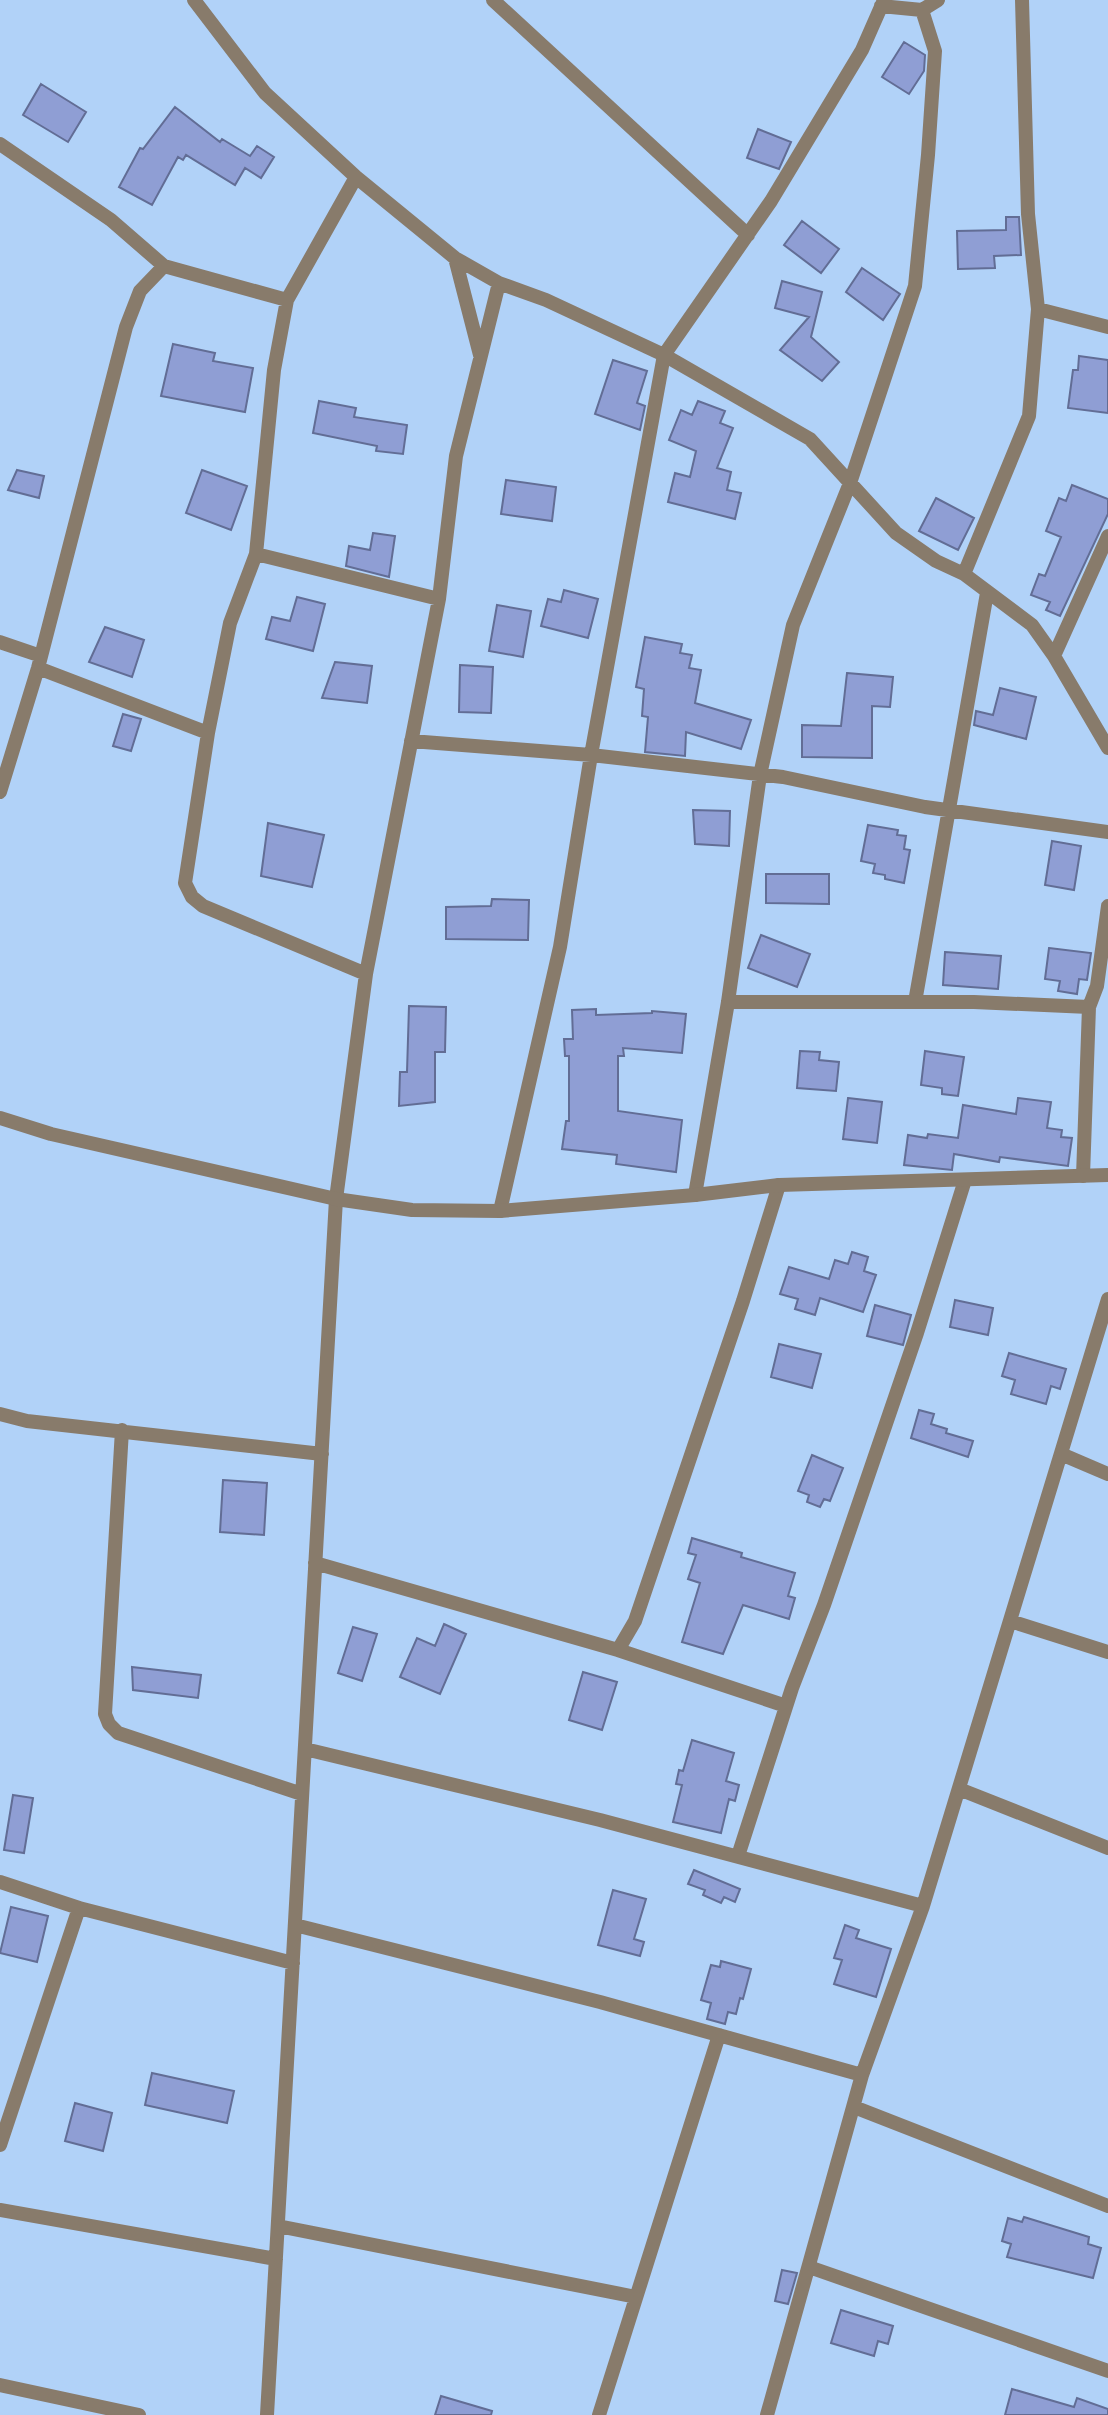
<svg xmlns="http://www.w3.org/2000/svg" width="1108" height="2415" viewBox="0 0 1108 2415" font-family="'Open Sans',sans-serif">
<rect width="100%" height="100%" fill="#b1d2f8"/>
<path fill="#8f9ed4" stroke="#626d95" stroke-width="2" d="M904 42 925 55 924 71 909 94 882 77Z
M41 84 86 112 68 142 23 115Z
M175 107 220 142 222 139 250 156 257 146 274 157 261 178 245 168 235 185 186 155 183 160 178 157 152 205 119 187 140 148 143 149Z
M758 129 791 142 779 169 747 158Z
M1006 217H1019L1021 255 994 256 995 268 958 269 957 231 1006 230Z
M802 221 839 249 821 273 784 245Z
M862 268 900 294 883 320 846 292Z
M782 281 822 292 811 337 839 362 822 381 780 350 809 317 775 308Z
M173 344 215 353 213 361 253 368 245 412 161 396Z
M1079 356 1108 360V413L1068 408 1073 370H1078Z
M613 360 647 371 637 403 645 406 640 430 595 414Z
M319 401 356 408 354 417 407 425 403 454 376 451 377 446 313 433Z
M698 401 725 411 720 423 733 428 717 468 731 472 727 490 741 493 735 519 668 502 675 473 690 477 696 451 669 440 681 410 692 415Z
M17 470 44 476 39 498 8 490Z
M202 470 247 486 231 530 186 513Z
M506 480 556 487 552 521 501 514Z
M1072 485 1108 499V514L1060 616 1046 610 1050 602 1031 595 1039 574 1045 576 1061 537 1046 531 1059 498 1066 501Z
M936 498 974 518 958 550 919 531Z
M373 533 395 536 389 577 346 566 349 546 370 550Z
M564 590 598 599 588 638 541 626 548 599 561 602Z
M297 597 325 604 313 651 266 639 272 617 290 621Z
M497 605 531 611 523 657 489 651Z
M105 627 144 640 132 677 89 662Z
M645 637 682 644 680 653 692 655 689 668 701 670 695 703 751 720 741 749 686 732 685 756 645 752 648 717 642 716 644 689 636 687Z
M335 662 372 666 367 703 322 698Z
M460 665 493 667 491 713 459 712Z
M847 673 893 677 890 707 872 706V758L802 757V725L841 726Z
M1000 688 1036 697 1026 739 974 725 976 711 993 715Z
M123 714 141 719 131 751 113 746Z
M693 810 730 811 729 846 695 844Z
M268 823 324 835 312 887 261 876Z
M868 825 898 830 897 835 906 836 904 849 910 850 904 883 885 879V875L873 873 875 864 861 861Z
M1052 841 1081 846 1074 890 1045 885Z
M766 874H829V904L766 903Z
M492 899 529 900 528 940 446 939V907L491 906Z
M761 935 810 954 797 987 748 968Z
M1049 948 1091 953 1087 980 1079 979 1077 994 1058 991 1060 981 1045 979Z
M945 952 1001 956 998 989 943 985Z
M409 1006 446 1007 445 1052H435V1102L399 1106 400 1072H407Z
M596 1009V1015L652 1013V1011L686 1014 682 1053 623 1048 624 1056H618V1111L682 1120 676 1172 616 1164 617 1155 562 1149 566 1121H569V1056H565L564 1039H573L572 1010Z
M800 1051 820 1052 819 1060 839 1062 836 1091 797 1088Z
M925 1051 964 1057 958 1096 942 1094V1088L921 1085Z
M848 1098 882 1102 877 1143 843 1139Z
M1018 1098 1051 1102 1047 1128 1062 1130 1061 1137 1072 1138 1068 1166 1000 1157 999 1162 954 1154 952 1170 904 1165 908 1135 927 1138 928 1134 958 1138 963 1105 1016 1114Z
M852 1252 868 1257 864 1271 876 1275 863 1312 820 1298 815 1315 795 1309 798 1299 780 1294 789 1267 829 1279 835 1260 848 1264Z
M955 1300 993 1308 988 1335 950 1327Z
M875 1305 911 1315 903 1345 867 1336Z
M779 1344 821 1354 812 1388 771 1377Z
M1009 1353 1066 1369 1060 1389 1051 1386 1046 1404 1011 1394 1015 1380 1002 1376Z
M919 1410 934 1414 931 1424 947 1429 946 1433 973 1441 968 1457 911 1438Z
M812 1455 843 1468 830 1501 824 1499 820 1507 807 1502 809 1495 798 1491Z
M223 1480 267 1483 264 1535 220 1532Z
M692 1538 742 1553 741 1557 795 1573 788 1596 795 1598 789 1619 743 1605 723 1654 682 1642 700 1583 688 1579 696 1555 688 1553Z
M444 1624 466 1634 440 1694 400 1677 417 1638 435 1646Z
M353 1627 377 1634 362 1681 338 1673Z
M132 1667 201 1675 198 1698 133 1690Z
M583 1672 617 1682 602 1730 569 1720Z
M692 1740 734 1753 726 1781 739 1785 735 1801 729 1799 721 1833 673 1822 682 1785 676 1784 679 1770 683 1771Z
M13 1795 33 1798 24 1853 4 1850Z
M694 1870 740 1889 735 1902 724 1897 721 1903 703 1895 705 1890 688 1884Z
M613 1890 646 1899 634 1939 644 1942 640 1956 598 1945Z
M11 1907 48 1916 37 1962 0 1953Z
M845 1925 859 1930 856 1938 891 1949 876 1997 834 1984 842 1960 834 1958Z
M721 1961 751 1969 743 1999 740 1998 736 2014 728 2012 725 2024 707 2019 711 2003 701 2000 711 1965 720 1967Z
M152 2073 234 2091 227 2123 145 2105Z
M75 2103 112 2113 103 2151 65 2141Z
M1024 2217 1089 2237 1088 2244 1101 2248 1093 2278 1007 2257 1011 2244 1002 2241 1008 2218 1022 2222Z
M782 2270 797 2273 788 2304 775 2301Z
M841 2310 893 2326 888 2344 878 2341 874 2356 831 2343Z
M1012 2389 1074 2407 1077 2398 1108 2409V2415H1005Z
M441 2396 492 2411 491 2415H435Z"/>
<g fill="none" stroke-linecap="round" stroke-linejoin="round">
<path stroke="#887b6b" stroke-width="14" d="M194 0 265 93 356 177 455 258 499 283 546 300 664 355 810 439 896 533 936 561 964 574 1032 625 1054 656 1108 748
M493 0 748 235
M881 6 922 10 938 0
M0 144 111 220 164 266 287 300
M356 177 287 300 274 370 256 554 230 623 208 733 185 883 192 897 203 906 366 974
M455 258 480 355
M1038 309 1108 327
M256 554 439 599
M964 574 1029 416 1038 309 1028 214 1022 0
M0 642 41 656
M1054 656 1108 536
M38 668 208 733
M411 741 591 755 783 777 925 807 1108 832
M0 792 38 668 126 327 140 291 164 266
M728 1002H974L1089 1007
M915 1002 987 593
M1083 1176 1089 1007 1097 986 1108 906
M695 1195 728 1002 760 775 793 625 850 483 915 286 928 155 935 51 922 10
M500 1211 560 947 591 755 664 355 771 201 862 50 884 0
M0 1414 27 1421 322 1454
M122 1430 105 1714 109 1724 118 1733 302 1794
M1061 1454 1108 1474
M315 1563 618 1650 786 1706
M1010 1621 1108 1652
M618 1650 635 1621 743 1301 779 1185
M305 1749 600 1820 923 1906
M959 1789 1108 1848
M738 1856 792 1688 824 1605 917 1333 965 1180
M0 1882 79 1908 293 1963
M295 1925 600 2002 862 2075
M854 2107 1108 2206
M0 2145 79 1908
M0 2210 276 2259
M278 2226 636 2297
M809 2267 1108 2371
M0 2385 139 2415
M267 2415 336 1199 366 974 439 599 456 456 499 283
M599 2415 719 2035
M767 2415 862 2075 923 1906 1108 1299"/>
<path stroke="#887b6b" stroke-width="14" d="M0 1118 51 1134 336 1199 412 1210 500 1211 695 1195 779 1185 1108 1175"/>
</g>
</svg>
